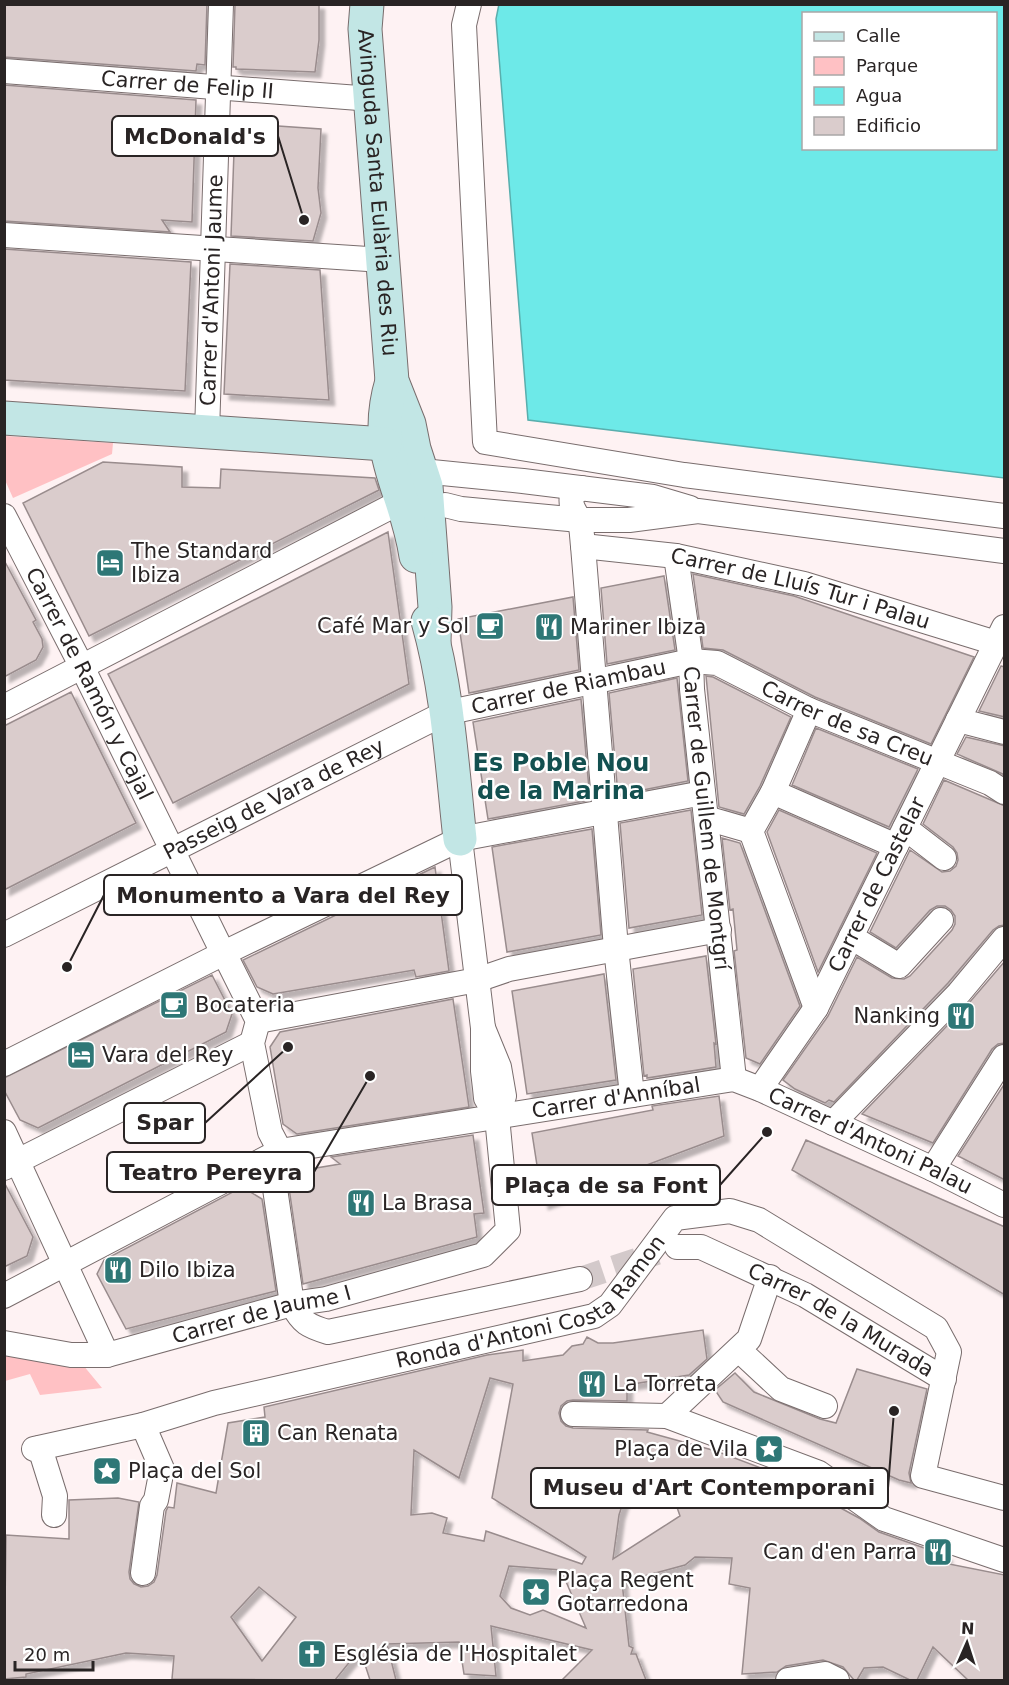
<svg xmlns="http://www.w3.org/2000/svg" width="1009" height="1685" viewBox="0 0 1009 1685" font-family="'DejaVu Sans',sans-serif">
<defs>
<filter id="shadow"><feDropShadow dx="5.5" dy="5.5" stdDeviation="1.5" flood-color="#0004"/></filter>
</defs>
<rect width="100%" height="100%" fill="#fef2f3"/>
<path fill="#ffc1c4" d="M4 436H5L113 443 112 454 13 498 5 480Z
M5 1356 83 1365 102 1388 40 1395 30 1374 5 1381Z"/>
<path fill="#6de9e8" stroke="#59aead" stroke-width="1.5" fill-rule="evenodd" d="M499 4 1004 5V478L528 420 496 19ZM804 14H996V148H804Z"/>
<path fill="#dacccc" stroke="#998c8d" stroke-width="1.5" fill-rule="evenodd" filter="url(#shadow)" d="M4 4H207L205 65 197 64 196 71 4 57Z
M235 4H319V40L315 72 236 69V67H233Z
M4 85 196 100 192 222 162 220 170 232 4 221Z
M235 123 321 129 318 188 321 213 313 241 231 236Z
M4 249 191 262 185 391 4 380Z
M230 264 320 270 329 400 224 394Z
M103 462 182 467V487L220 488 221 469 375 478 379 490 89 636 23 503Z
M388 532 409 684 173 803 108 674Z
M4 560 36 620 33 622 42 639 43 647 36 660 4 677Z
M693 574 794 596 974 657 931 744 815 697 723 650 703 648Z
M664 576 675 650 607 664 601 588Z
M573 597 579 670 469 693 458 619Z
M1001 666 1005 667V717L979 711Z
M706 676 713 677 791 717 760 786 744 814 719 807Z
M677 678 688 781 618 795 609 693Z
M71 692 136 823 4 890V726Z
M581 699 590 800 488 819 473 722Z
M816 728 918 769 889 827 792 785Z
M966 737 1005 746V775L957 754Z
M944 780 1005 806V925L999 926 993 930 948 983 834 1102 829 1100 825 1103 795 1089 783 1080 828 1016 857 957 892 978 904 979 910 976 952 930 955 924V916L951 910 945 906H937L930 910 896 948 870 932 910 850 942 872 950 871 956 866 958 860 957 853 953 847 923 824Z
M691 810 702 915 629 928 620 823Z
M779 810 877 853 818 972 767 832Z
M592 829 601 935 507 952 492 847Z
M722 838 740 843 800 1006 760 1064 746 1058 734 951 737 950 733 909 730 910Z
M435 867 449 971 416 977 414 970 273 994 257 987 243 960Z
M706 956 716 1044 714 1043 716 1067 647 1078V1075L644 1076 633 969Z
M1005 961V1043L998 1044 992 1049 933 1143 862 1114 969 1003Z
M604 974 616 1080 527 1094 512 991Z
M212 975 232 1014 226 1032 38 1128 20 1120 4 1090V1078Z
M453 999 469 1107 297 1134 283 1124 270 1047 280 1032Z
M1005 1083V1180L958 1156Z
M719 1096 724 1136 543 1204 532 1133 653 1110 652 1106Z
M473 1135 484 1213 474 1214 477 1237 303 1284 288 1181 298 1171 340 1164 331 1157Z
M806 1140 1005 1227V1295L792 1170Z
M4 1182 33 1237 27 1256 4 1267Z
M242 1187 262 1199 276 1291 126 1329 97 1274 104 1260Z
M703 1330 707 1359 689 1375 627 1385V1401L573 1400 567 1401 561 1406 559 1413 561 1421 566 1426 573 1428 648 1430 647 1432 716 1451 782 1476 859 1518 879 1532 947 1556 944 1563 1005 1575V1680H968L933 1647 917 1680H910L883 1667 864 1668 857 1680H854L843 1667 823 1660 786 1666 777 1672 742 1674 750 1588 729 1584 732 1558 695 1557 685 1565 622 1582 629 1646 633 1648 631 1654H636L646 1680H562L592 1650 491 1626 496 1676 464 1674 459 1642 387 1644 396 1680H370L360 1649 335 1680 172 1679 174 1656 126 1653 26 1674V1677L4 1679 6 1535 69 1539V1500L118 1498 139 1502 129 1572 130 1579 134 1584 141 1587 148 1586 154 1582 157 1575 166 1511 168 1507 174 1508 177 1483 216 1493 228 1423 265 1417 264 1407 487 1355 523 1350V1361L563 1355 572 1346 583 1344 587 1337 598 1343H613ZM490 1378 513 1384 492 1498 586 1557 582 1564 486 1531 484 1541 443 1533 447 1518 432 1513 411 1515 414 1450 459 1478ZM629 1484 671 1490 680 1516 613 1559 619 1515ZM509 1566 561 1570 586 1628 543 1610 530 1615 511 1608 500 1596ZM259 1587 296 1617 262 1661 231 1617Z
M857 1369 927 1389 909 1473 911 1483 899 1480 723 1402 715 1390 735 1373 754 1392 820 1419 836 1423Z"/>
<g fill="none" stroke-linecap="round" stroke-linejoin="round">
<path stroke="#d3c9ca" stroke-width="24" stroke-dasharray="24 12" stroke-linecap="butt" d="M580 1279 657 1253"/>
<g stroke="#796d6d" stroke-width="26">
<g id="street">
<path d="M469 4 464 25 485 442 684 475 1004 516"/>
<path id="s1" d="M4 71 372 99"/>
<path d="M4 235 383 260"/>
<path id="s2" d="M207 432 221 4"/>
<path d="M422 471 523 481 653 497 690 508"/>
<path d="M581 488 572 495C570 507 574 510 579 519 582 526 582 538 583 546L616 948 632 1095"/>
<path d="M445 505 461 509 580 520H629L698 511 1004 551"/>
<path id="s3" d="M4 516 82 667 220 947 224 953 258 1021 252 1043 270 1132 280 1151 273 1175 292 1304C302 1323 308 1326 328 1332L580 1279"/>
<path id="s4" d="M583 546 676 556 804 584 996 643"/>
<path id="s5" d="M676 556 691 661 692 689 734 1079"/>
<path d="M4 707 402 501H417"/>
<path d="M809 710 773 792 751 831 816 1008"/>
<path d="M958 720 1004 732"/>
<path d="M773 792 896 846"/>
<path d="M706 818 751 831"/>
<path d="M905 828 944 858"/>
<path d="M460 839 483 1028V1071L485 1088 486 1098 497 1117"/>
<path id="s6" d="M4 935 445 713 691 661 717 663 809 710 990 783 1004 792"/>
<path d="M851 937 899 966 941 920"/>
<path d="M258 1021 477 980 509 969 719 930"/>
<path d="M4 1064 224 953 460 839 703 793"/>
<path id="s7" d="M760 1089 816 1008 1004 627"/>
<path d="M833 1123 959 993 1004 939"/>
<path d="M4 1132 107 1355"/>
<path d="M4 1168 252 1043"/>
<path d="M933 1169 1004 1057"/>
<path id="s8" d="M677 1247H701L805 1295 944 1379"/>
<path id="s9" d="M4 1296 280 1151 734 1079 760 1089 933 1169 1004 1205"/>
<path id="s10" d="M4 1343 71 1355H107L292 1304 326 1299 483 1255 508 1230 497 1117 504 1096 499 1067 483 1028"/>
<path d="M739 1350 781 1389 825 1406"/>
<path d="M573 1414 667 1416 819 1473 884 1519 1004 1560"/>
<path d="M667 1416 749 1339 770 1277"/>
<path d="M143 1425 162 1469 156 1500 152 1506 143 1573"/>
<path d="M40 1448 55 1496 54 1515"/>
<path id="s11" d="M34 1449 143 1425 214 1403 594 1316 610 1305 675 1218 730 1211 759 1220 936 1328 949 1352 923 1476 1004 1498"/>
<path d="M788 1680 825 1674 837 1680"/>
</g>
</g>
<g stroke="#796d6d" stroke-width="35">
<g id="secondary">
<path id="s12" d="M367 4 365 29 392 381 409 424 414 449 426 486 435 607 434 642"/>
<path d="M392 381C370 454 406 488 416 556"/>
<path d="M4 418 385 444"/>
<path d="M428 621C448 691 452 767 460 839"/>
</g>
</g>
<use href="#street" stroke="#fff" stroke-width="24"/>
<use href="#secondary" stroke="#c2e6e5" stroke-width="33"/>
</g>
<defs>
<g id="hotel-square" transform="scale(1.5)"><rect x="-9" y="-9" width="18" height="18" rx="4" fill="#2e7776" stroke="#fff"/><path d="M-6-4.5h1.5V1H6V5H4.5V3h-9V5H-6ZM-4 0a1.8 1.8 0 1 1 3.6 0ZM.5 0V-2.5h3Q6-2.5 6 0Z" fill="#fff"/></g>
<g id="cafe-square" transform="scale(1.5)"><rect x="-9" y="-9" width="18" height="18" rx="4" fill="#2e7776" stroke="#fff"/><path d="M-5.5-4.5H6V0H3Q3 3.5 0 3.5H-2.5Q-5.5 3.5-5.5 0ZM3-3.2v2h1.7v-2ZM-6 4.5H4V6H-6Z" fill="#fff"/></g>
<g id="restaurant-square" transform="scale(1.5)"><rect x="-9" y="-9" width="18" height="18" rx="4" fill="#2e7776" stroke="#fff"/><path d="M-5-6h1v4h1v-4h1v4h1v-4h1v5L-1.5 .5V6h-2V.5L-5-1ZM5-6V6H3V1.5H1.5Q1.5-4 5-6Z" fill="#fff"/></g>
<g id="building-square" transform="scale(1.5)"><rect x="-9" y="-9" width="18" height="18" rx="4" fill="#2e7776" stroke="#fff"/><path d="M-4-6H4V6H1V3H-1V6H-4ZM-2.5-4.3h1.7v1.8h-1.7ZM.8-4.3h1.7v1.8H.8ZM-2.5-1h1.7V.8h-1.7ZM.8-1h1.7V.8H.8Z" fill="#fff"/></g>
<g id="sight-square" transform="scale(1.5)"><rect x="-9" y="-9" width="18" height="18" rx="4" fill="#2e7776" stroke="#fff"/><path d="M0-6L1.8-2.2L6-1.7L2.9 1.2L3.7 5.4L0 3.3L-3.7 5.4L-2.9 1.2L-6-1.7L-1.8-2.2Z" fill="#fff"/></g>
<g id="church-square" transform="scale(1.5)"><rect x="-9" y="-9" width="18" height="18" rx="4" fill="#2e7776" stroke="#fff"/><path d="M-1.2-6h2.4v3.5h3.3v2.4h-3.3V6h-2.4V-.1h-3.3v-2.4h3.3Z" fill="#fff"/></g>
</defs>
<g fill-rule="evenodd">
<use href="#hotel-square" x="110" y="563"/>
<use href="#cafe-square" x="490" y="626"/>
<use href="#restaurant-square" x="549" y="627"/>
<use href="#cafe-square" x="174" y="1005"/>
<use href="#restaurant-square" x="961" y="1016"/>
<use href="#hotel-square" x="81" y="1055"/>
<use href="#restaurant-square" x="361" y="1203"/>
<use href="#restaurant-square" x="118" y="1270"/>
<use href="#restaurant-square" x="592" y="1384"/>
<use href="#building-square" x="256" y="1433"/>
<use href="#sight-square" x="769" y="1449"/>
<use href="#sight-square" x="107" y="1471"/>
<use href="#restaurant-square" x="938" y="1552"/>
<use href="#sight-square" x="536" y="1592"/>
<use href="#church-square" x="312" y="1654"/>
</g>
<g text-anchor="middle" stroke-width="4.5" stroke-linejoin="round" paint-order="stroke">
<g font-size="21" fill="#292424" stroke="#fff">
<text dy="7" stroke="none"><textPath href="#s1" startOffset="184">Carrer de Felip II</textPath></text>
<text dy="7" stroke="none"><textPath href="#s12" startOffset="189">Avinguda Santa Eulària des Riu</textPath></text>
<text dy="7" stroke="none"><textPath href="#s2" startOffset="142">Carrer d'Antoni Jaume</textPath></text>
<text dy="7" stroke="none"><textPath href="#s4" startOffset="222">Carrer de Lluís Tur i Palau</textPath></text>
<text dy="7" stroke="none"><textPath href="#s3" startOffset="188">Carrer de Ramón y Cajal</textPath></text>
<text dy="7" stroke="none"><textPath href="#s6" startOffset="620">Carrer de Riambau</textPath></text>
<text dy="7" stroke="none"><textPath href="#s6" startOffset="915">Carrer de sa Creu</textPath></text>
<text dy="7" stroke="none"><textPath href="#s6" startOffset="302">Passeig de Vara de Rey</textPath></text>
<text dy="7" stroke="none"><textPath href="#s5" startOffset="264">Carrer de Guillem de Montgrí</textPath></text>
<text dy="7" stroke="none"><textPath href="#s7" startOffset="236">Carrer de Castelar</textPath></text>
<text dy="7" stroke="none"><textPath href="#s9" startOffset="652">Carrer d'Anníbal</textPath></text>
<text dy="7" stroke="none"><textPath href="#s9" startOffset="921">Carrer d'Antoni Palau</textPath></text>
<text dy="7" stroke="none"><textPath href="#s11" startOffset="526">Ronda d'Antoni Costa Ramon</textPath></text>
<text dy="7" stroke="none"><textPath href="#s10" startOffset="264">Carrer de Jaume I</textPath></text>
<text dy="7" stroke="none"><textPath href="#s8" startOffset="182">Carrer de la Murada</textPath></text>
</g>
<g font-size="21" fill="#292424" stroke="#fff" text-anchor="start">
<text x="131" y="558">The Standard<tspan x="131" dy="24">Ibiza</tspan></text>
<text x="469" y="633" text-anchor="end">Café Mar y Sol</text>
<text x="570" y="634">Mariner Ibiza</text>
<text x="195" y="1012">Bocateria</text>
<text x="940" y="1023" text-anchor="end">Nanking</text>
<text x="102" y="1062">Vara del Rey</text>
<text x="382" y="1210">La Brasa</text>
<text x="139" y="1277">Dilo Ibiza</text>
<text x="613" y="1391">La Torreta</text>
<text x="277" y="1440">Can Renata</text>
<text x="748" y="1456" text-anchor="end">Plaça de Vila</text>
<text x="128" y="1478">Plaça del Sol</text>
<text x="917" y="1559" text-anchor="end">Can d'en Parra</text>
<text x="557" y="1587">Plaça Regent<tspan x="557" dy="24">Gotarredona</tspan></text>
<text x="333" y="1661">Església de l'Hospitalet</text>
</g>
<g font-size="24" font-weight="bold" fill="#135050" stroke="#fff">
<text x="561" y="771">Es Poble Nou<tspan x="561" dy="28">de la Marina</tspan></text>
</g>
</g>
<path fill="none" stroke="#292424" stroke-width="2" d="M304 220L278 136M67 967L104 895M288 1047L205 1123M370 1076L314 1172M767 1132L720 1185M894 1411L888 1488"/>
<g fill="#292424" stroke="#fff" stroke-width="2">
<circle cx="304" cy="220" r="6"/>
<circle cx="67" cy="967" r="6"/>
<circle cx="288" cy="1047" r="6"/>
<circle cx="370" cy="1076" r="6"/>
<circle cx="767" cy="1132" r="6"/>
<circle cx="894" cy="1411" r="6"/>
</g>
<g fill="#fff" stroke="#292424" stroke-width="2">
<rect x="112" y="116" width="166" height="40" rx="6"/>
<rect x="104" y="875" width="358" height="40" rx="6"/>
<rect x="124" y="1103" width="81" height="40" rx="6"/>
<rect x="107" y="1152" width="207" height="40" rx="6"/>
<rect x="492" y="1165" width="228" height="40" rx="6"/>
<rect x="531" y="1468" width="357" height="40" rx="6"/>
</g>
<g font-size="22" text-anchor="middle" font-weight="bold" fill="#292424">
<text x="195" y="144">McDonald's</text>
<text x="283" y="903">Monumento a Vara del Rey</text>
<text x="165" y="1130">Spar</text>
<text x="211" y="1180">Teatro Pereyra</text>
<text x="606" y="1193">Plaça de sa Font</text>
<text x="709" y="1495">Museu d'Art Contemporani</text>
</g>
<rect width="1009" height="1685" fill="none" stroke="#292424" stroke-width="12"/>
<rect x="802" y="12" width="195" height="138" fill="#ffffff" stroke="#a9a7a7" stroke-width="1.5"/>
<rect x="814" y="32" width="30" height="9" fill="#c2e6e5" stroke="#a9a7a7" stroke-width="1.5"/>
<text x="856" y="42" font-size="18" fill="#292424">Calle</text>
<rect x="814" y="57" width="30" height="18" fill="#ffc1c4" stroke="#a9a7a7" stroke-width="1.5"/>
<text x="856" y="72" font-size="18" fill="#292424">Parque</text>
<rect x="814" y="87" width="30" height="18" fill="#6de9e8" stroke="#a9a7a7" stroke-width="1.5"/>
<text x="856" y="102" font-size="18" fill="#292424">Agua</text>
<rect x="814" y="117" width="30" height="18" fill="#dacccc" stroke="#a9a7a7" stroke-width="1.5"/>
<text x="856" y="132" font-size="18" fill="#292424">Edificio</text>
<g transform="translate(967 1643) rotate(3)" stroke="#ffffff" stroke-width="4.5" paint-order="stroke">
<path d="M0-4.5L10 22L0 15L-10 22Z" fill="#292424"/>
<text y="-9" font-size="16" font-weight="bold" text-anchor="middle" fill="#292424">N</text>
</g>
<path d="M15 1661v9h78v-9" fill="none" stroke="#292424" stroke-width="3"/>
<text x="24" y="1661" font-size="18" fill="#292424" stroke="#ffffff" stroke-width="4.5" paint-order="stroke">20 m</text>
</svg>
